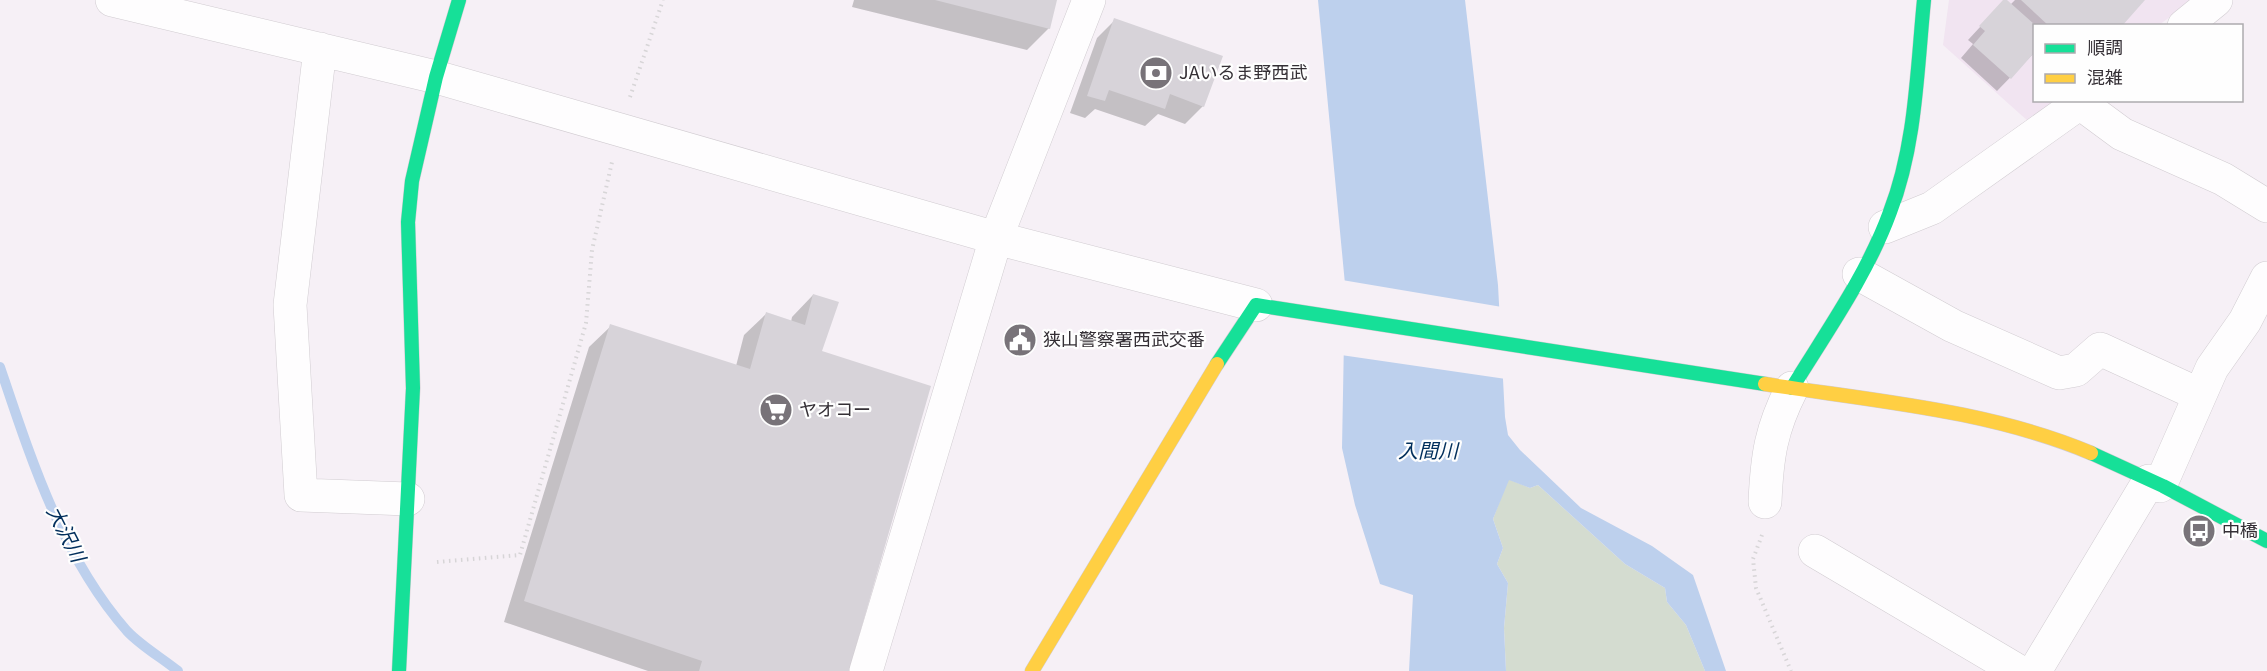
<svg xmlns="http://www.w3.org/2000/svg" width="2267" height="671" viewBox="0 0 2267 671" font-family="Georgia,'Noto Sans JP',serif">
<rect width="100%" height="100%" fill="#f6f0f6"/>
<path fill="#f1e4f1" d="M1949 0H2193L2159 25 2034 26V100L2058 101 2029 122 1943 45Z"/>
<path fill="#d4dcd0" d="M1508 479 1530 488 1538 485 1625 564 1665 588 1667 602 1686 625 1705 671H1506L1504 628 1508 583 1497 564 1503 548 1493 519Z"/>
<path fill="#bdd0ed" d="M1318 0H1465L1498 285 1505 417 1508 435 1520 450 1581 508 1652 546 1693 575 1726 671H1705L1686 625 1667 602 1665 588 1625 564 1538 485 1530 488 1509 480 1493 519 1503 548 1497 564 1508 583 1504 628 1506 671H1409L1413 595 1380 584 1355 505 1342 448 1345 284Z"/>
<path fill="#f6f0f6" d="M1342 280 1502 307 1506 379 1341 355Z"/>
<path fill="#0003" d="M854 0H1056L1049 28 1027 50 852 7Z
M2005 0 2010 5 2015 0H2143L2120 26H2034V53L1997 91 1961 58 1973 44 1968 40Z
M1115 20 1203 106 1185 124 1158 114 1145 126 1095 109 1085 118 1070 113 1097 38Z
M813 295 848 671H648L504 622 589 347 611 326 736 366 744 335 766 314 791 322 792 317Z"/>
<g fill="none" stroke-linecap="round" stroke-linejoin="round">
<path stroke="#bdd0ed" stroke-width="10" d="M0 367C31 459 62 557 127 631 141 646 162 658 178 671"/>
</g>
<path fill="#d7d3d9" d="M935 0H1057L1050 29Z
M2003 0H2007L2034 24V53L2011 79 1973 45 1985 31 1979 26Z
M2021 0H2145L2122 26H2049Z
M1114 18 1223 56 1204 107 1170 94 1165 109 1109 90 1105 101 1087 96Z
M813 294 839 302 822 351 931 386 849 671H699L702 661 524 601 610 324 750 369 766 312 805 325Z"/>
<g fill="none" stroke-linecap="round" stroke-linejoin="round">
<g stroke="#d1ccd1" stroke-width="34">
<path id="street" d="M112 0 436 77 996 238 1256 305
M2184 26 2216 0
M320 49 290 305 301 495 408 499
M2080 103 2122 134 2223 179 2267 206
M1885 227 1932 208 2084 100
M1859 274 1953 326 2059 373 2076 370 2100 349 2200 395
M2160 486 2212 368 2245 321 2267 278
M1765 502C1767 456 1771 429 1792 388
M1815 551 2018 671
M866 671 996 238 1089 0
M2035 671 2149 481"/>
</g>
<g stroke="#d1ccd1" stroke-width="15">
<path id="fast" d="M1217 364 1256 305 1765 384
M1792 388C1827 331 1867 275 1890 212 1916 145 1917 70 1924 0
M2091 453 2163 486 2267 541
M399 671 413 388 408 222 412 181 436 77 459 0"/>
</g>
<g stroke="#d1ccd1" stroke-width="15">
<path id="slow" d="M1765 384C1874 401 1989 410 2091 453
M1032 671 1217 364"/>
</g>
<path stroke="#d7d5d7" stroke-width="4" stroke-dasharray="1.5 4.5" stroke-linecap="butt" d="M630 97 663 0
M1762 535 1753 559 1756 588 1791 671
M437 562 520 555 586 323 592 250 612 162"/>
<use href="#street" stroke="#fefdfe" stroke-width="33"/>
<use href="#fast" stroke="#16e098" stroke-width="14"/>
<use href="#slow" stroke="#ffcf43" stroke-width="14"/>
</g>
<defs>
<g id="bank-disc" transform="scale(1.725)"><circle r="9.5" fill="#787379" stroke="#fefefe"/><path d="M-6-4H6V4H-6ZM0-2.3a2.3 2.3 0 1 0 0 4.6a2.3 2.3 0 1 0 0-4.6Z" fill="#fff"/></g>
<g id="civic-disc" transform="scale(1.725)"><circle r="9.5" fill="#787379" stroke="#fefefe"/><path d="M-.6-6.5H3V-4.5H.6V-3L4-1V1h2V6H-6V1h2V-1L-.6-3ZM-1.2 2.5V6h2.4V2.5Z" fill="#fff"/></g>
<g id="supermarket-disc" transform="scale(1.725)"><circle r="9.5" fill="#787379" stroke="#fefefe"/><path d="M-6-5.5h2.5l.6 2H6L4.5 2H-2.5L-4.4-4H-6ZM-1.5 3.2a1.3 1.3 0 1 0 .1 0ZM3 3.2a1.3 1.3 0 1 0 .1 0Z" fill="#fff"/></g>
<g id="bus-disc" transform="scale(1.725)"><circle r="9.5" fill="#787379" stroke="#fefefe"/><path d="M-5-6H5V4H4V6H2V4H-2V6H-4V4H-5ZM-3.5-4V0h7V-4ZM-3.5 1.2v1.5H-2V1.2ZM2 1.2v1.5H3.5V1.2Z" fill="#fff"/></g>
</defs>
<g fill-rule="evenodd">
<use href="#bank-disc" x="1156" y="73"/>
<use href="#civic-disc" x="1020" y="340"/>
<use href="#supermarket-disc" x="776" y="410"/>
<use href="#bus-disc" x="2199" y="531"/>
</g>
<g text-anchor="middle" stroke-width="4.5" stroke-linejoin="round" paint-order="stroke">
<g font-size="18" fill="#342f35" stroke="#fefefe" text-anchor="start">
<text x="1179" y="79">JAいるま野西武</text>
<text x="1043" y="346">狭山警察署西武交番</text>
<text x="799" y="416">ヤオコー</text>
<text x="2222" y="537">中橋</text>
</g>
<g font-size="20" font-style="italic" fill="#022f5c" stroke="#fefefe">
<text x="1428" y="458">入間川</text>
<text transform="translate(66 534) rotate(63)" y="7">大沢川</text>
</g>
</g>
<rect x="2033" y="24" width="210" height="78" fill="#fefefe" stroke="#adabae" stroke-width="1.5"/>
<rect x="2045" y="44" width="30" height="9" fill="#16e098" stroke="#adabae" stroke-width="1.5"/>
<text x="2087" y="54" font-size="18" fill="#342f35">順調</text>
<rect x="2045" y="74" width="30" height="9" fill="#ffcf43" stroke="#adabae" stroke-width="1.5"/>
<text x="2087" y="84" font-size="18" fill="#342f35">混雑</text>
</svg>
